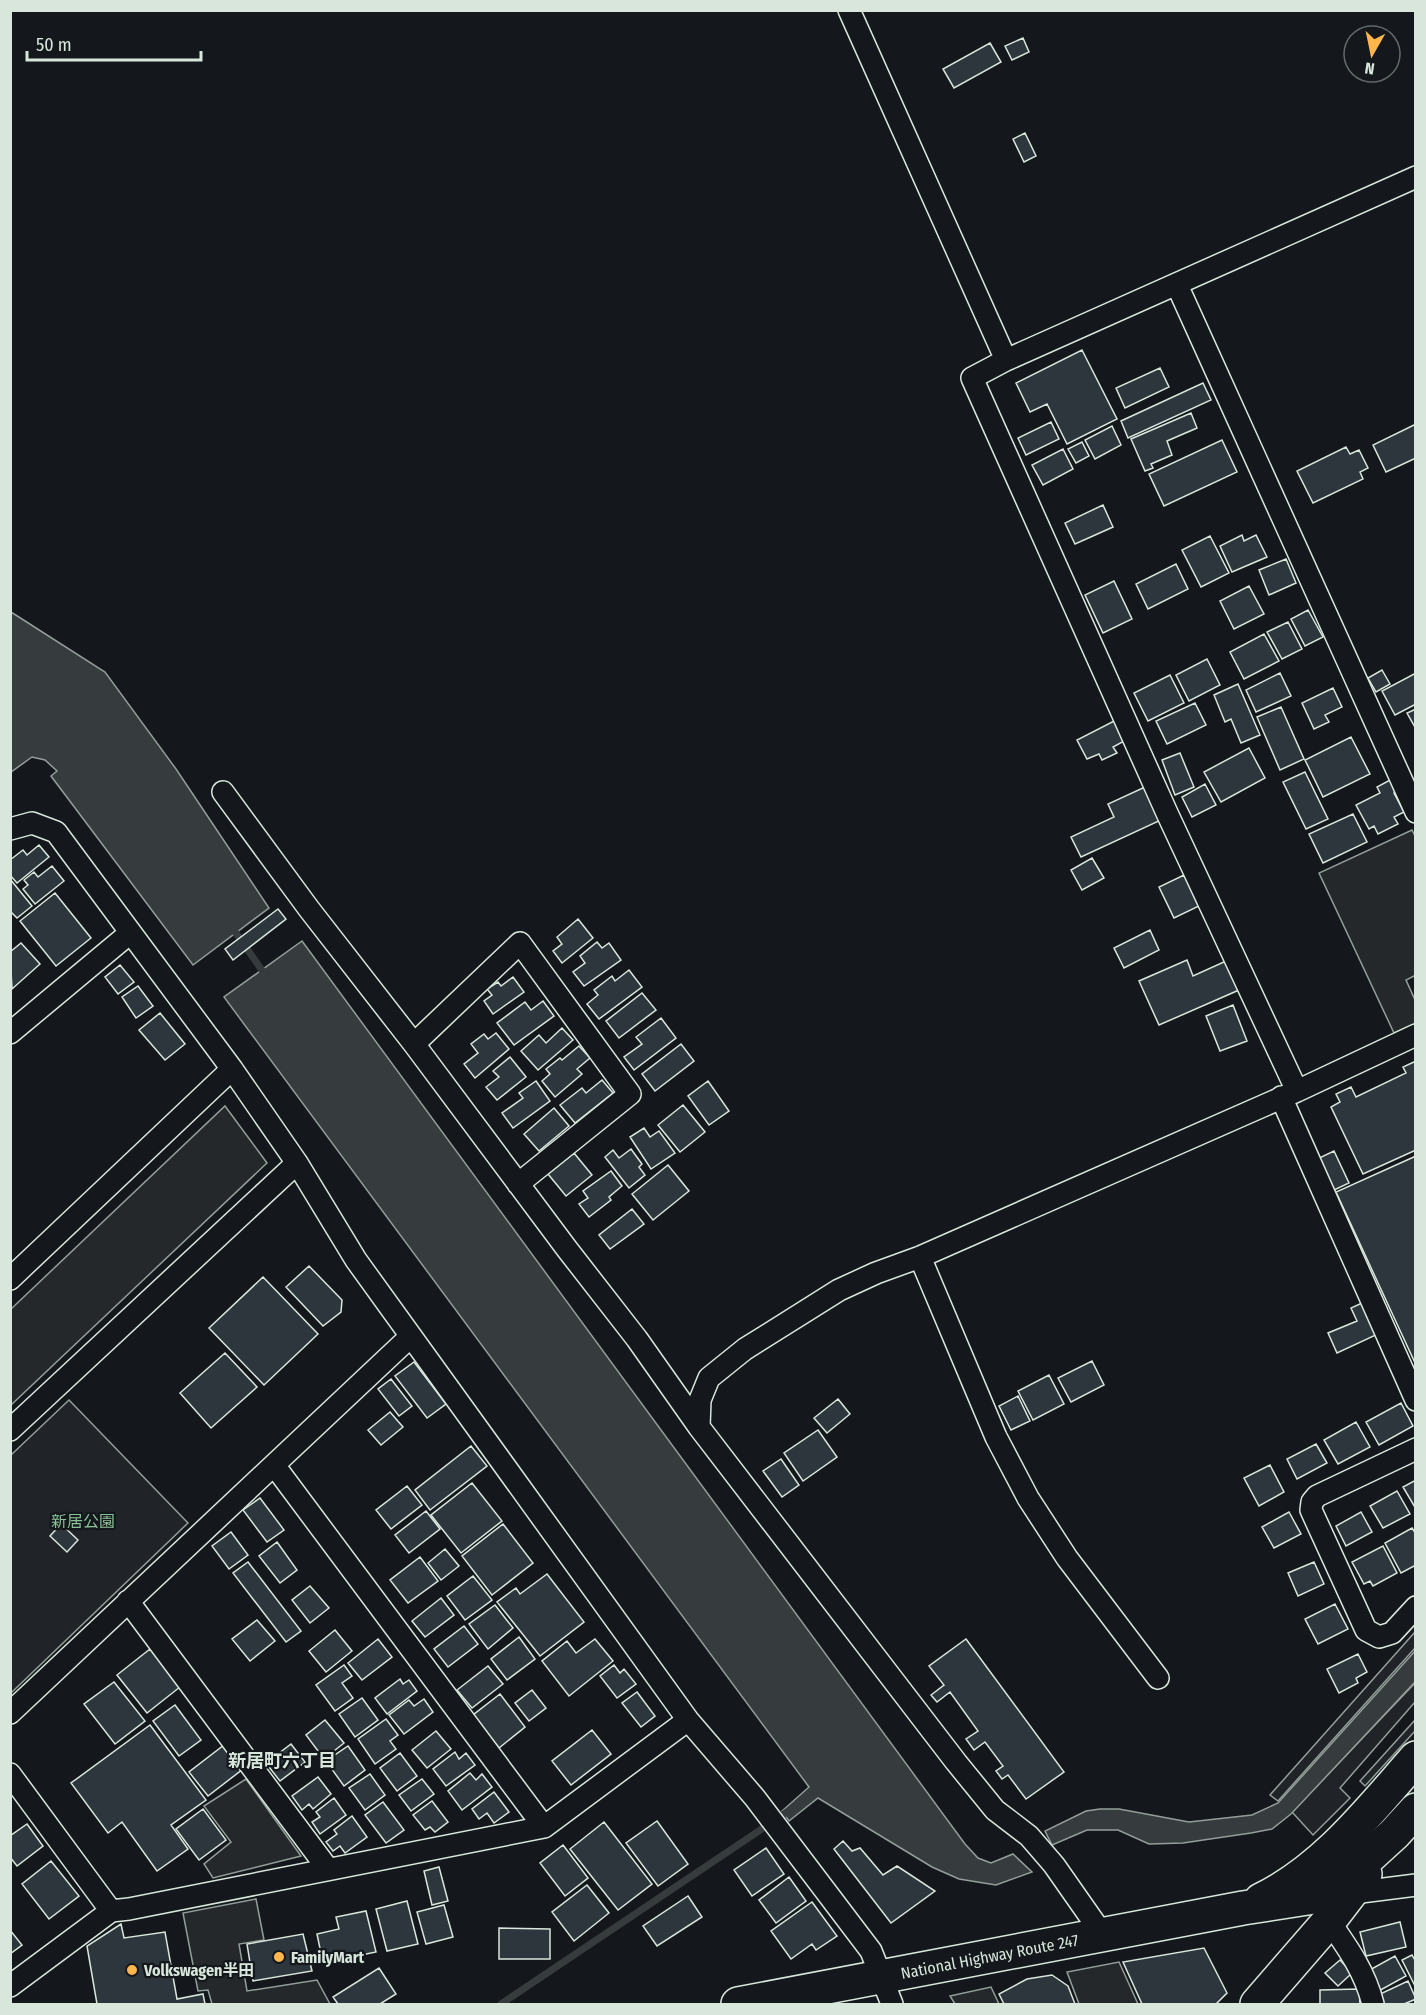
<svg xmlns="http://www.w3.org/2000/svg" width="1426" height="2015" viewBox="0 0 1426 2015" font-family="'Fira Sans Condensed','Noto Sans JP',sans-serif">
<rect width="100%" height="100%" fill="#14181c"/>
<path fill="#202428" stroke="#939e99" stroke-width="1.5" d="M69 1400 188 1523 11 1693V1455Z
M1415 1632V1648L1278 1801 1270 1795Z
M1415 1683V1702L1340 1788 1350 1798 1313 1835 1292 1812Z
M1415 1720V1731L1365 1786 1360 1781Z"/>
<path fill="#24282b" stroke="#939e99" stroke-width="1.5" d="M1412 830 1416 838V975L1406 980 1415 1000V1024L1394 1033 1319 873Z
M225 1106 267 1163 11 1405V1309Z
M246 1779 301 1856 213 1878 204 1864 231 1842 204 1806Z
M256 1899 264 1940 239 1944 247 1991 317 1980 330 2004H212L208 1990 198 1991 183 1913Z
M1119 1962 1138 2004H1079L1067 1972Z
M991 1987 999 2004H955L950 1996Z"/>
<path fill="#363b3e" stroke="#939e99" stroke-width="1.5" d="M11 612 105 672 176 769 269 908 193 965 51 776 57 771 45 760 32 757 11 772Z
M302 941 965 1844 978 1858 991 1863 1013 1854 1032 1872 996 1885 959 1879 932 1867 818 1798 789 1821 782 1811 809 1787 224 997Z
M1415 1651V1682L1291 1814 1272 1829 1251 1833 1183 1843 1149 1844 1118 1830H1087L1052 1845 1045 1831 1086 1811 1100 1809H1119L1189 1822 1252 1815 1278 1803Z"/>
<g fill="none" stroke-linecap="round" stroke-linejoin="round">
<path stroke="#363b3e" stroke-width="7" d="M231 926 266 976
M501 2004 790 1810"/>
</g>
<path fill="#2c363c" stroke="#d8e6dc" stroke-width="1.5" d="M1023 38 1029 52 1012 60 1005 46Z
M990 43 1001 62 954 88 943 69Z
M1025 133 1036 156 1024 162 1013 139Z
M1082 350 1117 419 1067 444 1047 404 1030 412 1016 383Z
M1160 368 1169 387 1125 408 1116 388Z
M1203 383 1211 400 1128 438 1121 421Z
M1191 413 1197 428 1167 441 1172 455 1151 464 1153 468 1145 471 1131 439Z
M1051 422 1059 439 1026 455 1018 438Z
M1416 424V458L1386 472 1373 445Z
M1112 426 1121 445 1095 459 1085 440Z
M1222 440 1237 472 1164 506 1149 474Z
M1082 442 1089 456 1076 463 1068 449Z
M1346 447 1350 454 1359 450 1368 468 1360 472 1363 479 1313 503 1297 471Z
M1063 449 1073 469 1043 485 1032 465Z
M1103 505 1113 527 1075 544 1065 523Z
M1242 535 1244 541 1256 535 1267 557 1232 572 1220 546Z
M1210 536 1229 573 1201 587 1182 550Z
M1286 559 1296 583 1269 595 1259 570Z
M1176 564 1188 589 1148 609 1136 584Z
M1114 581 1132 619 1103 633 1085 595Z
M1249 586 1264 614 1234 629 1220 601Z
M1308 610 1323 637 1305 646 1291 619Z
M1288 622 1302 649 1282 659 1267 632Z
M1264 634 1279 661 1244 679 1230 652Z
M1207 659 1220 685 1189 701 1176 675Z
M1382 670 1390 684 1376 692 1368 678Z
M1280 673 1291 696 1256 712 1246 690Z
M1416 673V704L1395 715 1382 691Z
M1170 675 1184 703 1148 721 1134 693Z
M1238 684 1260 735 1241 743 1231 719 1225 722 1214 695Z
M1333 688 1342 707 1325 715 1329 722 1314 729 1302 703Z
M1195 703 1206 725 1167 744 1156 721Z
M1281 707 1304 759 1280 770 1257 717Z
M1416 709V729L1407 713Z
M1116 720 1126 740 1113 747 1117 753 1102 760 1099 754 1087 759 1077 740Z
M1351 737 1370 774 1323 797 1305 760Z
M1249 748 1265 778 1221 802 1204 772Z
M1180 753 1194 787 1175 795 1162 760Z
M1305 772 1328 819 1306 829 1283 782Z
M1390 780 1396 792 1394 793 1404 812 1394 817 1398 824 1378 834 1374 826 1369 829 1356 805 1380 793 1377 787Z
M1205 784 1216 805 1192 817 1182 797Z
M1145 787 1161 820 1081 857 1071 837 1114 817 1108 804Z
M1353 814 1367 842 1323 863 1309 834Z
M39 845 49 857 17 883 10 875V860L23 850 27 855Z
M1092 858 1104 878 1082 890 1071 870Z
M52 866 64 881 35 904 23 889 28 885 24 880 34 872 38 877Z
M1184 875 1199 906 1174 918 1159 887Z
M10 879 32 906 17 918 10 911Z
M55 893 91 938 56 966 20 921Z
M278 909 286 919 233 960 225 949Z
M578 919 593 938 562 963 553 951 562 944 557 937Z
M1150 930 1159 950 1124 968 1114 948Z
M597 942 602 948 609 943 621 960 584 986 573 972 585 963 580 956Z
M21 943 40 964 12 989 10 952Z
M1187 960 1193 976 1226 961 1239 990 1159 1025 1139 981Z
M120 965 134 982 118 994 105 977Z
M629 970 642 987 599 1019 587 1004 598 995 594 990 612 976 615 981Z
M513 977 524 992 493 1014 484 1001 492 995 487 989 498 982 501 986Z
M138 986 153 1006 136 1018 122 997Z
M642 993 656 1010 619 1038 606 1021Z
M543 1001 554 1016 514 1045 497 1023 525 1002 531 1010Z
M1233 1005 1247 1041 1220 1051 1206 1016Z
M160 1013 185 1044 165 1060 139 1030Z
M661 1018 676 1038 634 1070 624 1057 642 1044 636 1037Z
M562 1028 573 1040 538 1070 521 1051 539 1035 546 1043Z
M496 1033 509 1049 475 1078 464 1064 478 1053 471 1044 484 1034 488 1039Z
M681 1044 694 1061 655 1091 642 1074Z
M579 1046 590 1058 577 1069 582 1074 555 1097 542 1081 550 1074 546 1069 560 1058 562 1060Z
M510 1057 526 1077 497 1100 486 1087 499 1077 493 1071Z
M1416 1061V1150L1363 1174 1331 1107 1340 1102 1336 1094 1351 1087 1356 1097 1406 1073 1403 1067Z
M602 1080 613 1093 575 1123 560 1105 582 1088 586 1093Z
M536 1081 550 1101 513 1128 502 1113 523 1098 519 1093Z
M708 1081 729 1111 709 1125 688 1096Z
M683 1105 705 1132 680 1152 658 1125Z
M554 1108 569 1126 539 1151 524 1134Z
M644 1128 650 1137 659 1131 675 1153 651 1169 630 1137Z
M631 1149 642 1164 639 1167 645 1175 629 1188 605 1157 613 1150 619 1158Z
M1334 1151 1349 1183 1332 1191 1317 1159Z
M574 1153 592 1175 566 1196 548 1174Z
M1416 1156V1365L1336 1192Z
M668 1165 689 1191 653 1220 632 1194Z
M611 1171 622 1186 609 1197 611 1200 589 1217 579 1204 588 1198 583 1191Z
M632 1209 644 1224 610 1249 599 1235Z
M309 1266 342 1300 341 1312 323 1326 286 1287Z
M263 1277 318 1334 264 1385 209 1328Z
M1364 1302 1378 1334 1337 1353 1328 1333 1357 1321 1351 1308Z
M225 1353 257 1387 211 1428 180 1393Z
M1092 1361 1104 1385 1071 1402 1058 1378Z
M414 1362 446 1404 427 1418 395 1376Z
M1049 1375 1064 1404 1033 1420 1018 1391Z
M391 1379 412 1406 399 1416 378 1389Z
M1018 1396 1030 1421 1011 1430 999 1406Z
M838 1399 850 1414 827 1433 814 1418Z
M1401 1403 1413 1426 1379 1445 1366 1422Z
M390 1412 403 1427 381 1445 368 1430Z
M1356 1422 1370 1447 1338 1464 1324 1440Z
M818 1430 837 1457 803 1481 784 1453Z
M1316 1444 1327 1463 1297 1479 1287 1459Z
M471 1446 487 1466 430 1510 415 1490Z
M781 1459 799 1485 782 1497 763 1471Z
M1270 1465 1284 1492 1259 1506 1244 1478Z
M1416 1480V1509L1403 1487Z
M472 1483 502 1521 461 1553 431 1515Z
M407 1486 422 1505 391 1529 376 1510Z
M1397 1491 1410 1514 1383 1528 1370 1506Z
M260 1498 284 1530 267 1542 243 1510Z
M426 1511 440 1529 409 1553 395 1535Z
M1289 1512 1301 1534 1274 1548 1262 1527Z
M1361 1512 1372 1532 1346 1546 1336 1526Z
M61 1524 78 1540 67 1552 50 1536Z
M503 1524 533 1563 492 1595 462 1556Z
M1412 1528 1416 1534V1565L1401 1573 1385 1543Z
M231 1532 248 1555 229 1569 212 1546Z
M277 1542 297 1570 280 1583 259 1556Z
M1383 1546 1397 1573 1373 1586 1370 1581 1364 1584 1352 1562Z
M445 1549 459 1566 441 1580 428 1563Z
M420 1557 438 1581 408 1603 390 1580Z
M248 1562 301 1631 286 1642 233 1573Z
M1314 1562 1324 1584 1298 1596 1288 1573Z
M547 1574 584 1622 540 1656 497 1602 516 1588 520 1594Z
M473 1576 492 1600 465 1620 447 1596Z
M310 1586 329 1608 310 1623 292 1600Z
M441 1598 454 1615 425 1637 412 1621Z
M1335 1604 1348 1629 1318 1644 1305 1619Z
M495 1605 513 1628 488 1649 469 1624Z
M257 1620 275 1641 250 1661 232 1639Z
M464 1626 478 1644 448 1667 434 1649Z
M335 1630 352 1651 326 1672 309 1651Z
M519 1637 535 1659 507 1680 491 1659Z
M378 1639 392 1657 362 1680 348 1663Z
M595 1639 613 1661 569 1696 542 1661 567 1641 576 1653Z
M966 1639 1064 1772 1026 1799 1008 1775 1002 1779 996 1771 1003 1766 985 1742 974 1750 966 1739 978 1731 950 1692 937 1702 931 1695 944 1685 929 1666Z
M150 1649 180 1687 147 1713 117 1675Z
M1358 1654 1367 1672 1356 1678 1358 1683 1339 1693 1327 1669Z
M344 1665 352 1676 342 1683 353 1698 335 1711 316 1685Z
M614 1665 620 1673 624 1669 636 1684 617 1698 600 1676Z
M488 1666 503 1684 472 1708 457 1690Z
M400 1679 403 1684 409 1680 417 1691 387 1714 375 1698Z
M114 1682 145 1721 115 1744 84 1704Z
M532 1690 546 1708 529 1721 515 1703Z
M637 1692 655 1716 641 1727 622 1703Z
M500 1694 525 1727 499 1748 473 1715Z
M362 1698 378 1720 355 1737 339 1714Z
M424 1699 433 1712 404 1734 389 1715 409 1700 414 1706Z
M175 1705 201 1740 179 1756 153 1721Z
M386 1719 398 1735 390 1741 396 1749 375 1764 358 1739Z
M325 1720 344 1743 324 1759 306 1735Z
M150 1725 206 1800 171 1825 188 1849 157 1871 122 1822 108 1833 71 1783Z
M592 1730 611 1754 571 1785 552 1761Z
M436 1731 451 1749 427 1768 412 1750Z
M291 1744 305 1762 280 1781 269 1767 277 1762 274 1757Z
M224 1745 243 1769 208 1796 189 1772Z
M348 1746 365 1770 344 1786 326 1761Z
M455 1752 459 1759 466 1753 475 1765 446 1786 433 1769Z
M400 1753 417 1776 397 1791 380 1768Z
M470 1773 476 1780 482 1774 492 1787 462 1810 448 1791Z
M370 1774 385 1795 365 1810 349 1788Z
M318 1777 331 1794 313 1809 309 1804 302 1810 292 1796Z
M422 1779 434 1794 411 1811 399 1795Z
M494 1792 509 1812 494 1823 487 1813 479 1819 472 1809Z
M334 1798 346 1815 320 1834 312 1822 320 1817 316 1812Z
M432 1801 448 1822 435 1832 430 1827 425 1830 413 1815Z
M383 1802 404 1830 386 1843 365 1815Z
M203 1809 226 1840 199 1860 176 1829Z
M352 1816 367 1837 345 1853 340 1846 333 1851 326 1842 337 1834 334 1830Z
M657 1821 688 1864 658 1886 626 1843Z
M604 1822 652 1884 618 1910 570 1849Z
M27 1824 43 1846 17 1866 10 1857V1836Z
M843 1841 852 1851 860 1848 883 1875 897 1866 935 1891 891 1923 834 1849Z
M563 1845 588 1878 565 1896 540 1863Z
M766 1848 784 1874 752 1896 734 1870Z
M51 1861 79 1896 49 1919 22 1884Z
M439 1867 448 1901 432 1905 424 1871Z
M789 1877 806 1901 776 1923 759 1900Z
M587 1885 609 1913 574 1941 552 1912Z
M688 1896 702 1917 657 1946 643 1926Z
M407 1901 418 1944 387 1951 376 1909Z
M812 1902 837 1936 816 1950 812 1944 791 1959 771 1931Z
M444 1905 453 1937 426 1944 417 1912Z
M366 1911 376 1952 323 1963 317 1934 339 1929 336 1917Z
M1400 1922 1406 1947 1366 1956 1360 1932Z
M121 1924 124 1938 165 1932 177 1999 203 1994 205 2004H97L87 1946Z
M499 1928 550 1929V1959H499Z
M10 1930 22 1945 10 1954Z
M303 1934 312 1971 253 1981 247 1944Z
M1204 1948 1227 1993 1216 2004H1142L1123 1962Z
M1412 1955 1416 1962V1988L1402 1960Z
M1395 1956 1406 1976 1377 1992 1366 1972Z
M1340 1960 1352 1973 1338 1986 1325 1973Z
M379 1968 396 1994 380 2004H338L333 1997Z
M1052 1975 1068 1986 1075 2004H1004L999 1994 1027 1979Z
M1408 1981 1416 1999 1404 2004H1383L1378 1995Z
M1359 1989 1360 2004H1320V1990Z"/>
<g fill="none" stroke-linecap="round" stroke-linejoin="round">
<g stroke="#d8e6dc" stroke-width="24">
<path id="minor" d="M849 10 1006 360
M1177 285 1416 812
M223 792 309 909 414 1044 567 1249 637 1339 699 1427 956 1762 995 1810 1029 1836 1054 1865 1103 1935
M10 829 32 823 56 832 232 1069 297 1163 356 1260 688 1720 755 1798 871 1951 892 2004
M10 1033 130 933
M414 1044 520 943 630 1094 518 1184
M1297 1091 1167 813 972 378 1006 360 1416 177
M1281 1097 1416 1400
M920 1257 996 1437 1028 1498 1067 1558 1158 1678
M10 1279 232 1069
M699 1427 700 1400 709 1378 745 1349 839 1290 876 1273 920 1257 1297 1091 1416 1035
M10 1430 297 1163
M1416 1449 1317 1496 1312 1502 1311 1510 1366 1630 1379 1637 1392 1633 1416 1607
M274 1465 544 1827
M128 1601 328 1869
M10 1713 410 1337
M10 1774 111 1911
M1345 1894 1416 1885
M1329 1921C1348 1948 1365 1972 1373 2004
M10 1986 111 1911 129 1909 544 1827 688 1720"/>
</g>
<g stroke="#d8e6dc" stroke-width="36">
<g id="trunk">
<path d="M1261 1900C1325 1869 1370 1810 1416 1758"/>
<path id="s1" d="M738 2004 1243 1908 1314 1897 1348 1876 1394 1834 1416 1810"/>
<path d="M1257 2004 1329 1921 1365 1874"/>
</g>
</g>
<use href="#minor" stroke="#14181c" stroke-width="21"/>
<use href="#trunk" stroke="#14181c" stroke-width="33"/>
</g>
<g fill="#ffb74d" stroke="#14181c" stroke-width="2">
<circle cx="279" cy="1957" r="6"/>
<circle cx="132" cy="1970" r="6"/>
</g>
<g text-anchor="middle" stroke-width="4.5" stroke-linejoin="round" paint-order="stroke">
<g font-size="16" fill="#8ac095" stroke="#14181c">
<text x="83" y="1527">新居公園</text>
</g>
<g font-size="16" fill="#d8e6dc" stroke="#14181c">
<text dy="6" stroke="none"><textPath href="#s1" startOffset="256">National Highway Route 247</textPath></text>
</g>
<g font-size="16" font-weight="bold" fill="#d8e6dc" stroke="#14181c" text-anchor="start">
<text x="291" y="1963">FamilyMart</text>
<text x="144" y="1976">Volkswagen半田</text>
</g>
<g font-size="18" font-weight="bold" fill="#d8e6dc" stroke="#14181c">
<text x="282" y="1767">新居町六丁目</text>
</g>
</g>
<rect width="1426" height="2015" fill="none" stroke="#d8e6dc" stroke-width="24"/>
<g transform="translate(1372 54) rotate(189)"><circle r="28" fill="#14181c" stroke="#626a69" stroke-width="1.5"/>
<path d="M0-4.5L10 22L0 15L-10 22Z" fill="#ffb74d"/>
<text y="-9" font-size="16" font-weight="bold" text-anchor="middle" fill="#d8e6dc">N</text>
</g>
<path d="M27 51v9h174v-9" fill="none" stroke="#d8e6dc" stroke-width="3"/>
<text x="36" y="51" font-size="18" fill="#d8e6dc" stroke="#14181c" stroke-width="4.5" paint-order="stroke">50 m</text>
</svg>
